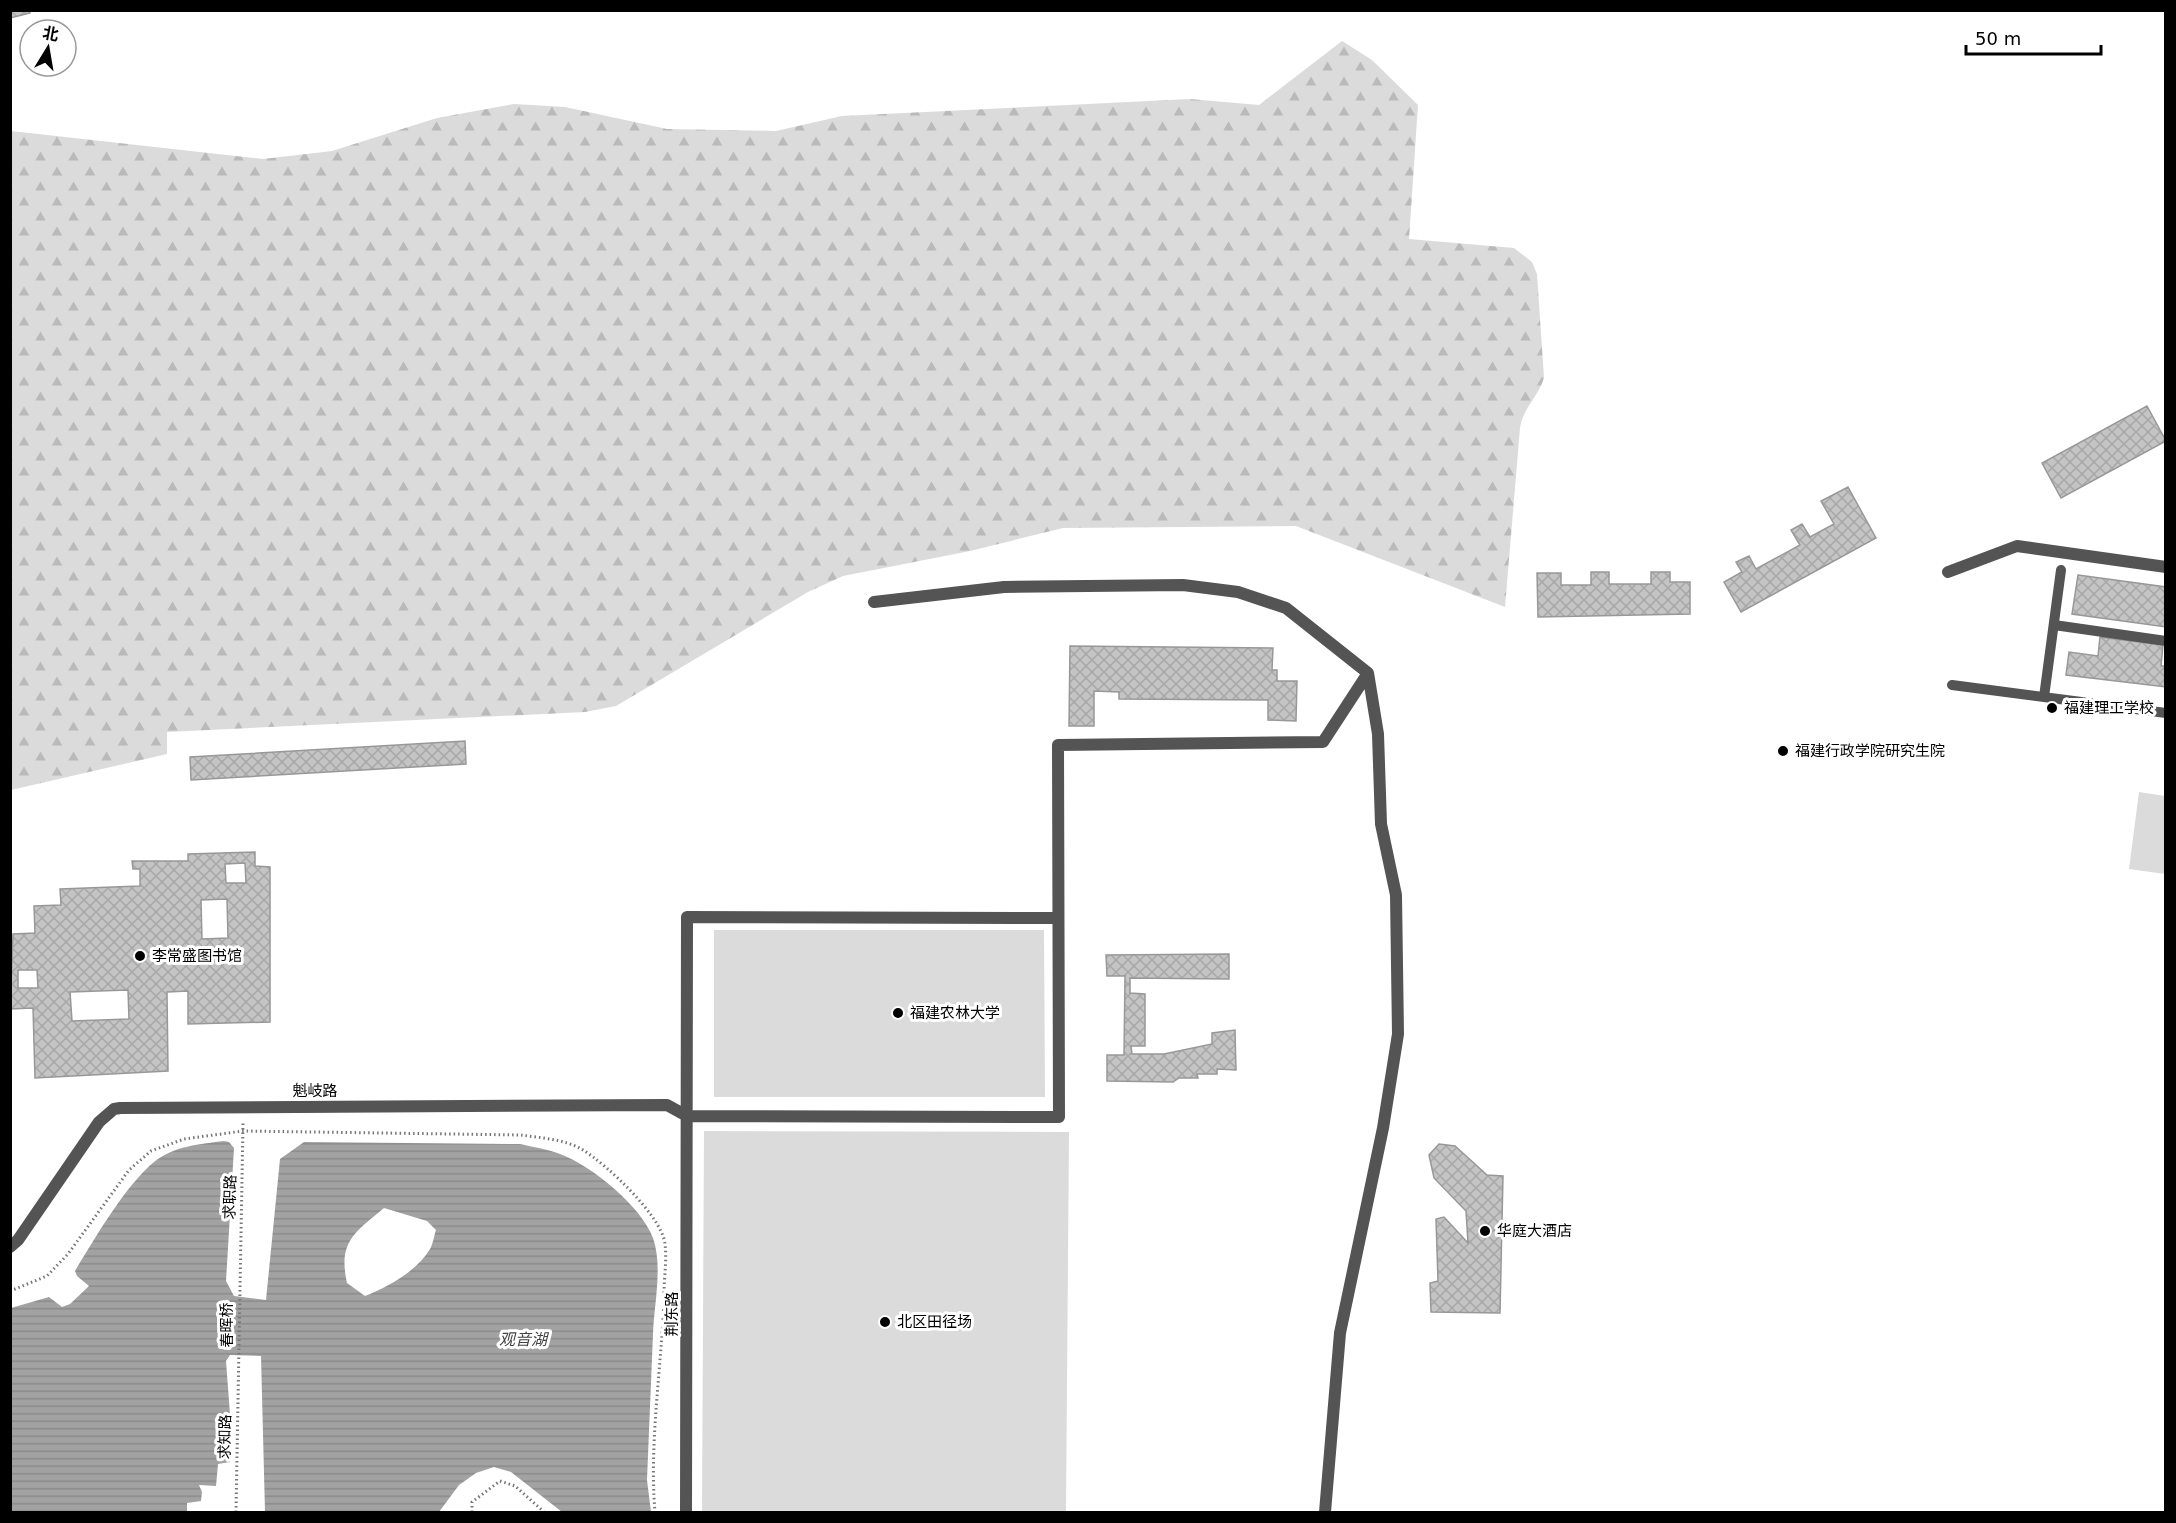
<svg xmlns="http://www.w3.org/2000/svg" width="2176" height="1523" viewBox="0 0 2176 1523" font-family="'DejaVu Sans','Noto Sans SC',sans-serif">
<defs>
<pattern id="forest-firs" width="22" height="20" patternUnits="userSpaceOnUse" patternTransform="scale(1.5)"><rect width="22" height="20" fill="#dbdbdb"/><path d="M5 1l3.5 6h-7zM16 11l3.5 6h-7z" fill="#bababa"/></pattern>
<pattern id="water-rules" width="6" height="5" patternUnits="userSpaceOnUse" patternTransform="scale(1.5)"><rect width="6" height="5" fill="#a2a2a2"/><path d="M0 2.5h6" fill="none" stroke="#8a8a8a"/></pattern>
<pattern id="building-cross-hatch" width="8" height="8" patternUnits="userSpaceOnUse" patternTransform="scale(1.5)"><rect width="8" height="8" fill="#c4c4c4"/><path d="M0 0l8 8M0 8l8-8" fill="none" stroke="#a7a7a7"/></pattern>
</defs>
<rect width="100%" height="100%" fill="#fff"/>
<path fill="url(#forest-firs)" d="M1342 41 1372 60 1418 105 1409 239 1514 248 1532 262 1537 274 1544 378C1538 397 1523 408 1520 428L1505 607 1296 526 1063 528 970 551 843 576 808 592 616 706 585 712 167 732V754L11 790V131L263 159 332 151 437 118 514 104 565 107 667 129 776 131 842 116 1190 99 1259 105Z"/>
<path fill="#dbdbdb" d="M2139 792 2165 796V874L2129 869Z
M714 930H1044L1045 1097H714Z
M704 1131 1069 1132 1066 1512H702Z"/>
<path fill="url(#water-rules)" fill-rule="evenodd" d="M224 1141 229 1142 234 1148 226 1281 234 1296 266 1300 280 1159 304 1142 520 1144C533 1147 547 1149 560 1154 591 1165 642 1207 653 1238 663 1267 654 1304 653 1334 651 1382 649 1431 647 1480L651 1512H562L511 1472 494 1467 476 1473 459 1485 439 1512H265L261 1356 230 1355 226 1361 231 1428 230 1462 218 1464 216 1486 199 1485 202 1492 201 1501 187 1503V1511L201 1512H11V1308L49 1297 62 1307 70 1304 89 1286 77 1276 75 1271C95 1238 125 1186 154 1162 173 1146 201 1144 224 1141ZM384 1208 427 1221 436 1230C434 1236 433 1244 430 1249 417 1271 388 1287 365 1296L347 1283C338 1242 354 1233 384 1208Z"/>
<path fill="url(#building-cross-hatch)" stroke="#989898" stroke-width="1.5" fill-rule="evenodd" d="M10 10H29L30 13 10 18Z
M2147 406 2166 441 2061 498 2042 463Z
M1848 487 1876 538 1741 612 1724 582 1742 572 1736 562 1749 556 1756 569 1800 545 1791 530 1802 524 1810 537 1834 524 1821 501Z
M1591 572H1609V584H1651V572H1670V582H1690V614L1538 617 1537 573H1561V585H1591Z
M2078 575 2166 587V627L2072 614Z
M2100 637 2163 645 2161 666H2166V687L2066 675 2069 652 2098 656Z
M1070 646 1273 648 1272 670H1277V681H1297L1296 721 1268 720V700L1119 699V692L1094 691V726H1069Z
M465 741 466 764 191 780 190 757Z
M255 852V866L270 867V1022L188 1024V991L167 992 168 1071 35 1078 33 1008 10 1009 13 934 35 933 34 906 61 905 60 889 140 886V869H133L132 861H188V854ZM245 863 246 883H226L225 864ZM227 899 228 938 202 939 201 900ZM18 970H37L38 988H18ZM128 990 129 1019 72 1021 70 992Z
M1229 954V979L1130 978V993L1145 994V1046H1131L1132 1054H1164L1212 1044V1033L1235 1030 1236 1070 1217 1069V1074H1197L1198 1078H1179L1173 1082 1107 1081V1055H1124L1125 976H1107L1106 955Z
M1439 1144 1455 1146 1487 1175 1503 1176 1500 1313 1431 1312 1430 1283 1438 1281 1436 1219 1444 1217 1468 1243 1466 1211 1434 1178 1429 1155Z"/>
<g fill="none" stroke-linecap="round" stroke-linejoin="round">
<path stroke="#767676" stroke-width="3" stroke-dasharray="1.5 3" stroke-linecap="butt" d="M10 1291 47 1276 68 1254 129 1170 151 1151 184 1139 243 1131 521 1135C541 1138 565 1139 583 1150 606 1164 662 1216 665 1244 667 1260 664 1278 664 1294 662 1367 649 1440 655 1512
M236 1512 243 1123
M472 1512V1502L500 1481 515 1486 544 1512"/>
<path stroke="#545454" stroke-width="10" d="M2054 625 2166 641
M1952 685 2166 713
M2044 697 2061 570"/>
<path stroke="#545454" stroke-width="12" d="M1948 572 2017 546 2166 567
M874 602 1004 587 1183 585 1238 592 1286 608 1368 673
M687 1116 1059 1117 1058 745 1323 742 1368 673 1378 734 1381 824 1396 895 1398 1034 1383 1128 1340 1333 1325 1512
M10 1247 18 1240 99 1122 114 1109 120 1108 667 1105 687 1116
M686 1512 687 917 1057 918"/>
</g>
<g fill="#000" stroke="#fff" stroke-width="2">
<circle cx="2052" cy="708" r="6"/>
<circle cx="1783" cy="751" r="6"/>
<circle cx="140" cy="956" r="6"/>
<circle cx="898" cy="1013" r="6"/>
<circle cx="1485" cy="1231" r="6"/>
<circle cx="885" cy="1322" r="6"/>
</g>
<g text-anchor="middle" stroke-width="6" stroke-linejoin="round" paint-order="stroke">
<g font-size="15" fill="#000" stroke="#fff" text-anchor="start">
<text x="2064" y="713">福建理工学校</text>
<text x="1795" y="756">福建行政学院研究生院</text>
<text x="152" y="961">李常盛图书馆</text>
<text x="910" y="1018">福建农林大学</text>
<text x="1497" y="1236">华庭大酒店</text>
<text x="897" y="1327">北区田径场</text>
</g>
<g font-size="15" fill="#000" stroke="#fff">
<text x="315" y="1096">魁岐路</text>
<text transform="translate(230 1197) rotate(-88)" y="5">求职路</text>
<text transform="translate(672 1314) rotate(-90)" y="5">荆东路</text>
<text transform="translate(227 1325) rotate(-90)" y="5">春晖桥</text>
<text transform="translate(225 1437) rotate(-89)" y="5">求知路</text>
</g>
<g font-size="16" font-style="italic" fill="#434343" stroke="#fff">
<text x="523" y="1345">观音湖</text>
</g>
</g>
<rect width="2176" height="1523" fill="none" stroke="#000000" stroke-width="24"/>
<g transform="translate(48 48) rotate(11)"><circle r="28" fill="#ffffff" stroke="#999999" stroke-width="1.5"/>
<path d="M0-4.5L10 22L0 15L-10 22Z" fill="#000000"/>
<text y="-9" font-size="16" font-weight="bold" text-anchor="middle" fill="#000000">北</text>
</g>
<path d="M1966 45v9h135v-9" fill="none" stroke="#000000" stroke-width="3"/>
<text x="1975" y="45" font-size="18" fill="#000000" stroke="#ffffff" stroke-width="4.5" paint-order="stroke">50 m</text>
</svg>
